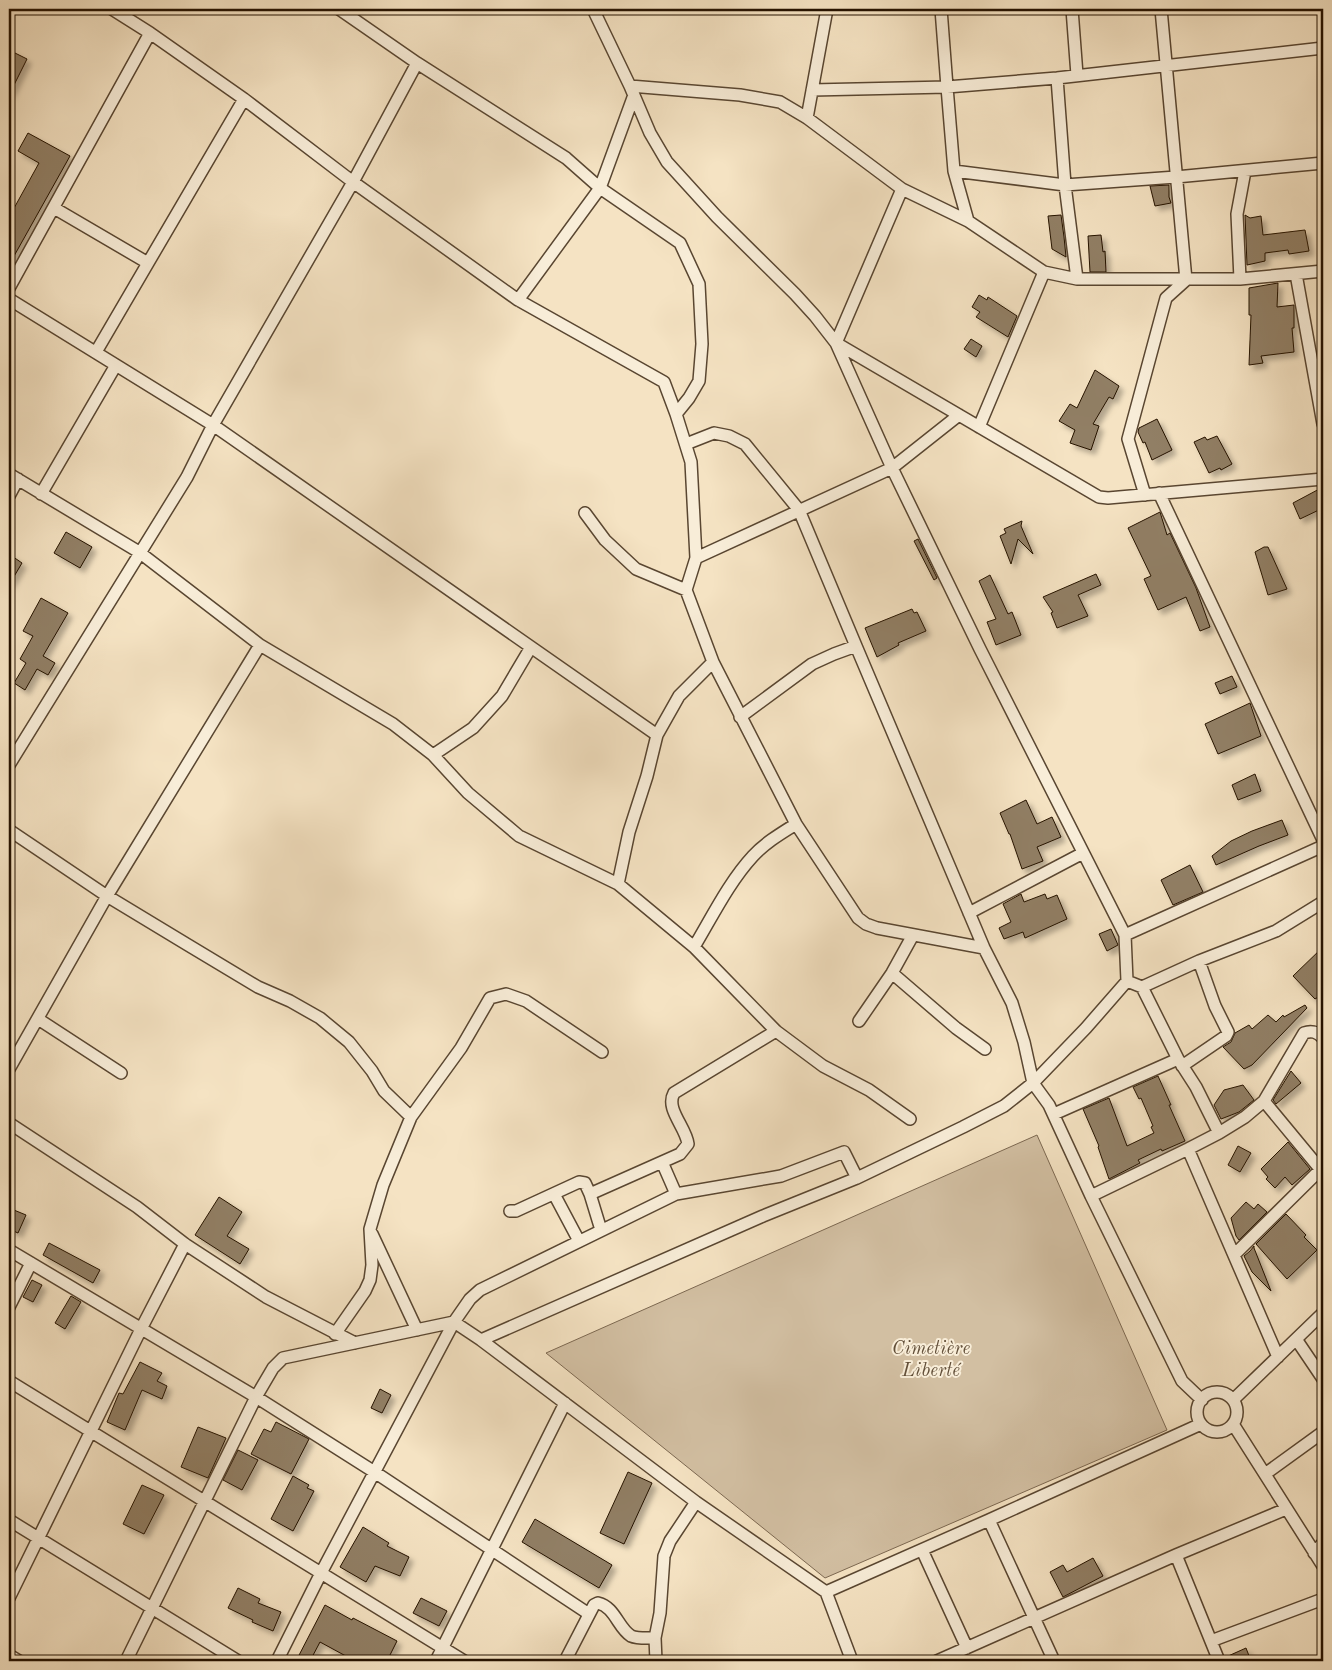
<svg xmlns="http://www.w3.org/2000/svg" width="1332" height="1670" viewBox="0 0 1332 1670" font-family="'Old Standard TT',serif">
<defs>
<filter id="shadow"><feDropShadow dx="4.5" dy="4.5" stdDeviation="2.5" flood-color="#0004"/></filter>
</defs>
<rect width="100%" height="100%" fill="#f5e3c3"/>
<filter id="stains"><feTurbulence type="fractalNoise" baseFrequency=".004" numOctaves="4"/><feColorMatrix values="0 0 0 0 .2 0 0 0 0 .09 0 0 0 0 .02 0 0 0 .5 -.17"/></filter>
<radialGradient id="worn" r=".72"><stop offset=".6" stop-color="#630" stop-opacity="0"/><stop offset="1" stop-color="#630" stop-opacity=".3"/></radialGradient>
<path fill="#d2bfa2" stroke="#7c6851" d="M1037 1135 1167 1430 825 1578 546 1353Z"/>
<path fill="#917f65" stroke="#251200" filter="url(#shadow)" d="M9 50 27 59 9 95Z
M28 133 70 156 9 265V207L13 210 39 163 18 151Z
M1169 185V197L1171 203 1155 206 1150 186Z
M1061 215 1064 237 1066 257 1052 249 1048 216Z
M1245 215 1250 218 1261 216 1263 235 1305 230 1309 251 1289 254 1288 250 1265 253V261L1247 265Z
M1101 235 1103 252 1105 251 1106 272H1090L1088 236Z
M1278 283 1277 307 1294 305V328H1292L1294 352 1261 356 1263 363 1249 365 1251 315H1249V288Z
M979 295 987 300 988 297 1017 316 1008 337 976 317 980 312 972 307Z
M971 339 982 346 976 357 964 349Z
M1095 370 1119 386 1113 399 1109 397 1093 424 1099 426 1091 450 1070 443 1075 430 1059 421 1070 404 1077 408Z
M1157 419 1172 450 1152 460 1145 442 1143 443 1138 432 1139 428Z
M1217 436 1232 464 1221 470 1220 468 1209 473 1194 442 1205 437 1207 440Z
M1323 487V508L1300 519 1293 503Z
M1160 512 1167 535 1170 533 1196 588 1210 627 1200 631 1186 597 1158 610 1144 579 1151 576 1128 528Z
M1022 521 1021 526 1033 554 1018 539 1011 564 1000 536 1006 533 1004 529Z
M66 532 92 547 80 568 54 553Z
M918 539 937 578 934 580 914 541Z
M1264 547H1268L1287 589 1268 595 1255 552Z
M9 554 22 563 9 585Z
M1096 574 1101 585 1078 595 1088 616 1057 628 1051 613 1053 612 1043 597Z
M990 575 1008 614 1012 612 1021 635 996 645 987 622 996 619 979 581Z
M41 598 68 613 43 656 55 663 48 675 37 669 25 690 14 683 26 663 20 659 33 636 23 631Z
M912 609 914 613 917 612 926 631 898 643 899 645 877 657 865 628Z
M1232 676 1237 687 1220 694 1215 683Z
M1250 703 1261 736 1218 754 1205 724Z
M1255 774 1261 791 1238 800 1232 785Z
M1026 800 1037 824 1052 817 1061 837 1037 847 1043 861 1022 869 1010 834H1009L1000 813Z
M1282 820 1288 835 1259 846 1216 865 1212 856 1231 841 1252 831Z
M1190 865 1203 892 1173 905 1161 880Z
M1021 894 1024 902 1045 894 1047 899 1057 895 1067 919 1025 938 1023 932 1004 939 999 928 1011 922 1003 904Z
M1111 929 1118 945 1107 951 1099 934Z
M1323 947V994L1315 999 1293 976Z
M1305 1005 1307 1008 1252 1065 1244 1069 1223 1047 1231 1042 1235 1033 1249 1025 1252 1029 1268 1015 1276 1022 1283 1015 1284 1017Z
M1291 1071 1301 1083 1276 1104 1273 1100Z
M1158 1076 1171 1105H1169L1185 1141 1162 1151 1161 1149 1138 1160 1140 1163 1109 1179 1098 1147 1099 1146 1083 1109 1109 1098 1127 1146 1154 1133 1151 1127 1153 1126 1141 1098 1139 1099 1133 1087Z
M1243 1085 1254 1100 1239 1112 1221 1119 1214 1105 1224 1090Z
M1288 1142 1310 1169 1292 1185 1285 1177 1275 1188 1266 1179 1268 1177 1261 1169Z
M1238 1146 1251 1153 1240 1172 1228 1165Z
M219 1197 242 1212 227 1236 249 1249 240 1264 195 1235Z
M1246 1202 1254 1209 1258 1204 1267 1212 1239 1240 1236 1236 1231 1218Z
M9 1208 26 1215 18 1233 9 1229Z
M1286 1214 1306 1235 1304 1237 1317 1250 1287 1279 1256 1244Z
M49 1243 100 1270 93 1283 43 1255Z
M1254 1246V1248L1271 1291 1252 1272 1244 1256 1250 1251Z
M32 1280 42 1285 33 1302 23 1297Z
M71 1296 81 1302 65 1329 55 1323Z
M140 1362 162 1373 157 1381 167 1386 162 1399 142 1390 125 1430 107 1422 119 1393 123 1394Z
M380 1389 391 1395 382 1413 371 1408Z
M276 1422 309 1439 291 1474 251 1454 264 1429 271 1432Z
M198 1427 226 1438 208 1478 181 1467Z
M238 1450 258 1460 242 1490 223 1480Z
M628 1472 652 1483 624 1544 600 1533Z
M293 1476 309 1485 307 1488 314 1491 293 1531 271 1519Z
M142 1485 164 1495 144 1534 123 1524Z
M535 1519 612 1565 599 1588 522 1542Z
M363 1527 389 1543 387 1546 409 1557 400 1576 375 1566 366 1582 340 1567Z
M1093 1558 1103 1576 1063 1597 1050 1572 1063 1565 1067 1572Z
M238 1588 260 1599 258 1603 281 1612 273 1631 252 1622 253 1620 228 1608Z
M421 1598 447 1611 439 1626 413 1613Z
M325 1605 352 1620 353 1618 397 1641 387 1661H355L320 1642 310 1661H296Z
M1246 1648 1251 1661H1226V1657Z"/>
<g fill="none" stroke-linecap="round" stroke-linejoin="round">
<g stroke="#594631" stroke-width="14">
<path id="minor" d="M112 9 150 33 244 99 353 182 518 300 664 382 676 414 691 462 696 558
M339 9 417 63 566 158 600 188 518 300
M593 9 630 86 650 133 667 162 717 217 795 294 815 316 836 343 892 468 980 649 1125 935 1127 981 1142 987 1178 1059 1196 1087 1219 1133
M1072 9 1077 75
M1057 78 1065 185 1077 279
M630 86 740 95 780 102 807 118 902 189
M812 90 947 87 941 9
M634 95 600 188 680 243 699 284 702 344 699 381 689 398 676 414
M807 118 827 9
M954 171 1065 185 1176 177 1323 163
M54 208 148 263 96 352
M968 221 954 171 947 87 1057 78 1323 48
M148 263 244 99
M1323 271 1240 279H1077L1044 272 968 221 902 189 836 343 1099 497 1108 498 1323 479
M1296 274 1323 424
M1240 279 1237 214 1245 171
M9 288 150 33
M9 299 213 425 657 735
M979 427 1044 272
M686 444 714 433 729 436 745 444 799 510 856 646
M9 474 139 552 260 645 393 724 433 755 468 793 519 836 618 884 694 947 776 1031 823 1066 869 1090 910 1119
M1159 493 1323 840
M41 494 116 365
M1145 495 1128 439 1166 298 1186 280 1161 9
M9 496 18 479
M585 513 605 540 636 569 686 590
M713 662 686 590 696 558 892 468 959 415
M433 755 473 728 502 696 531 647
M9 765 187 477 213 425 353 182 417 63
M9 830 107 896 188 945 258 987 290 1001 320 1018 349 1042 372 1071 384 1091 411 1117
M618 884 629 832 647 776 657 735 679 696 713 662 796 824 858 918 866 924 877 928 984 948
M969 913 1083 853
M1125 935 1323 846
M694 947C712 917 729 882 753 856 765 843 780 834 796 824
M892 973 956 1028 985 1049
M1127 981 1086 1028 1033 1083 1049 1105 1091 1196 1182 1381 1202 1400
M1142 987 1199 961 1276 931 1323 902
M38 1019 121 1073
M859 1021 892 973 913 935
M1182 1066 1226 1036 1228 1032 1215 1006 1199 961
M9 1069 107 896 260 645
M1264 1101 1321 1170
M1054 1114 1178 1059
M9 1123 137 1207 185 1244 266 1297 355 1343
M1188 1149 1278 1357
M554 1194 579 1241
M676 1194 662 1162 680 1154 688 1144C686 1127 665 1109 674 1093L776 1031
M1091 1196 1188 1149 1219 1133 1245 1117 1264 1101 1304 1033C1312 1030 1317 1032 1323 1038
M510 1211H516L579 1182 585 1183 590 1194
M601 1230 590 1194 662 1162
M372 1234 417 1330
M9 1250 256 1397 376 1473 589 1614
M1234 1255 1323 1167
M9 1307 31 1263
M335 1334 365 1291 370 1280 372 1265 370 1229 383 1185 411 1117 461 1048 490 998 506 994 526 1001 602 1052
M1296 1339 1323 1379
M481 1340 763 1216 857 1178 963 1127 1004 1106 1033 1083 1024 1042 1012 1003 984 948 856 646 834 654 812 664 740 717
M9 1381 464 1661
M1197 1412a20 20 0 1 1 40 0a20 20 0 1 1-40 0Z
M1233 1400 1323 1313
M1233 1424 1323 1566
M1265 1474 1323 1432
M9 1520 238 1661
M989 1520 1054 1661
M922 1550 967 1648
M1314 1553 1323 1543
M1176 1555 1219 1661
M826 1592 989 1520 1201 1424
M9 1598 141 1329 185 1244
M1211 1641 1323 1599
M9 1655 19 1661
M126 1661 256 1397 273 1368 283 1358 454 1322 481 1340 696 1502 826 1592 852 1661
M277 1661 321 1573 454 1322 470 1299 480 1290 676 1194 781 1176 844 1152 857 1178
M436 1661 565 1403
M565 1661 594 1605 598 1603C615 1607 618 1628 631 1636 638 1639 648 1638 655 1638
M656 1661 655 1638 660 1613 664 1556 670 1541 696 1502
M937 1661 1176 1555 1286 1509"/>
</g>
<use href="#minor" stroke="#f8edd8" stroke-width="11"/>
</g>
<g text-anchor="middle" stroke-width="4" stroke-linejoin="round" paint-order="stroke">
<g font-size="19" font-style="italic" fill="#624f39" stroke="#f8edd8">
<text x="931" y="1354">Cimetière<tspan x="931" dy="22">Liberté</tspan></text>
</g>
</g>
<rect width="1332" height="1670" fill="none" stroke="#f5e3c3" stroke-width="30"/>
<rect x="10" y="10" width="1312" height="1650" fill="none" stroke="#251200" stroke-width="2.5"/>
<rect x="15" y="15" width="1302" height="1640" fill="none" stroke="#251200"/>
<rect width="100%" height="100%" filter="url(#stains)"/>
<rect width="100%" height="100%" fill="url(#worn)"/>
</svg>
